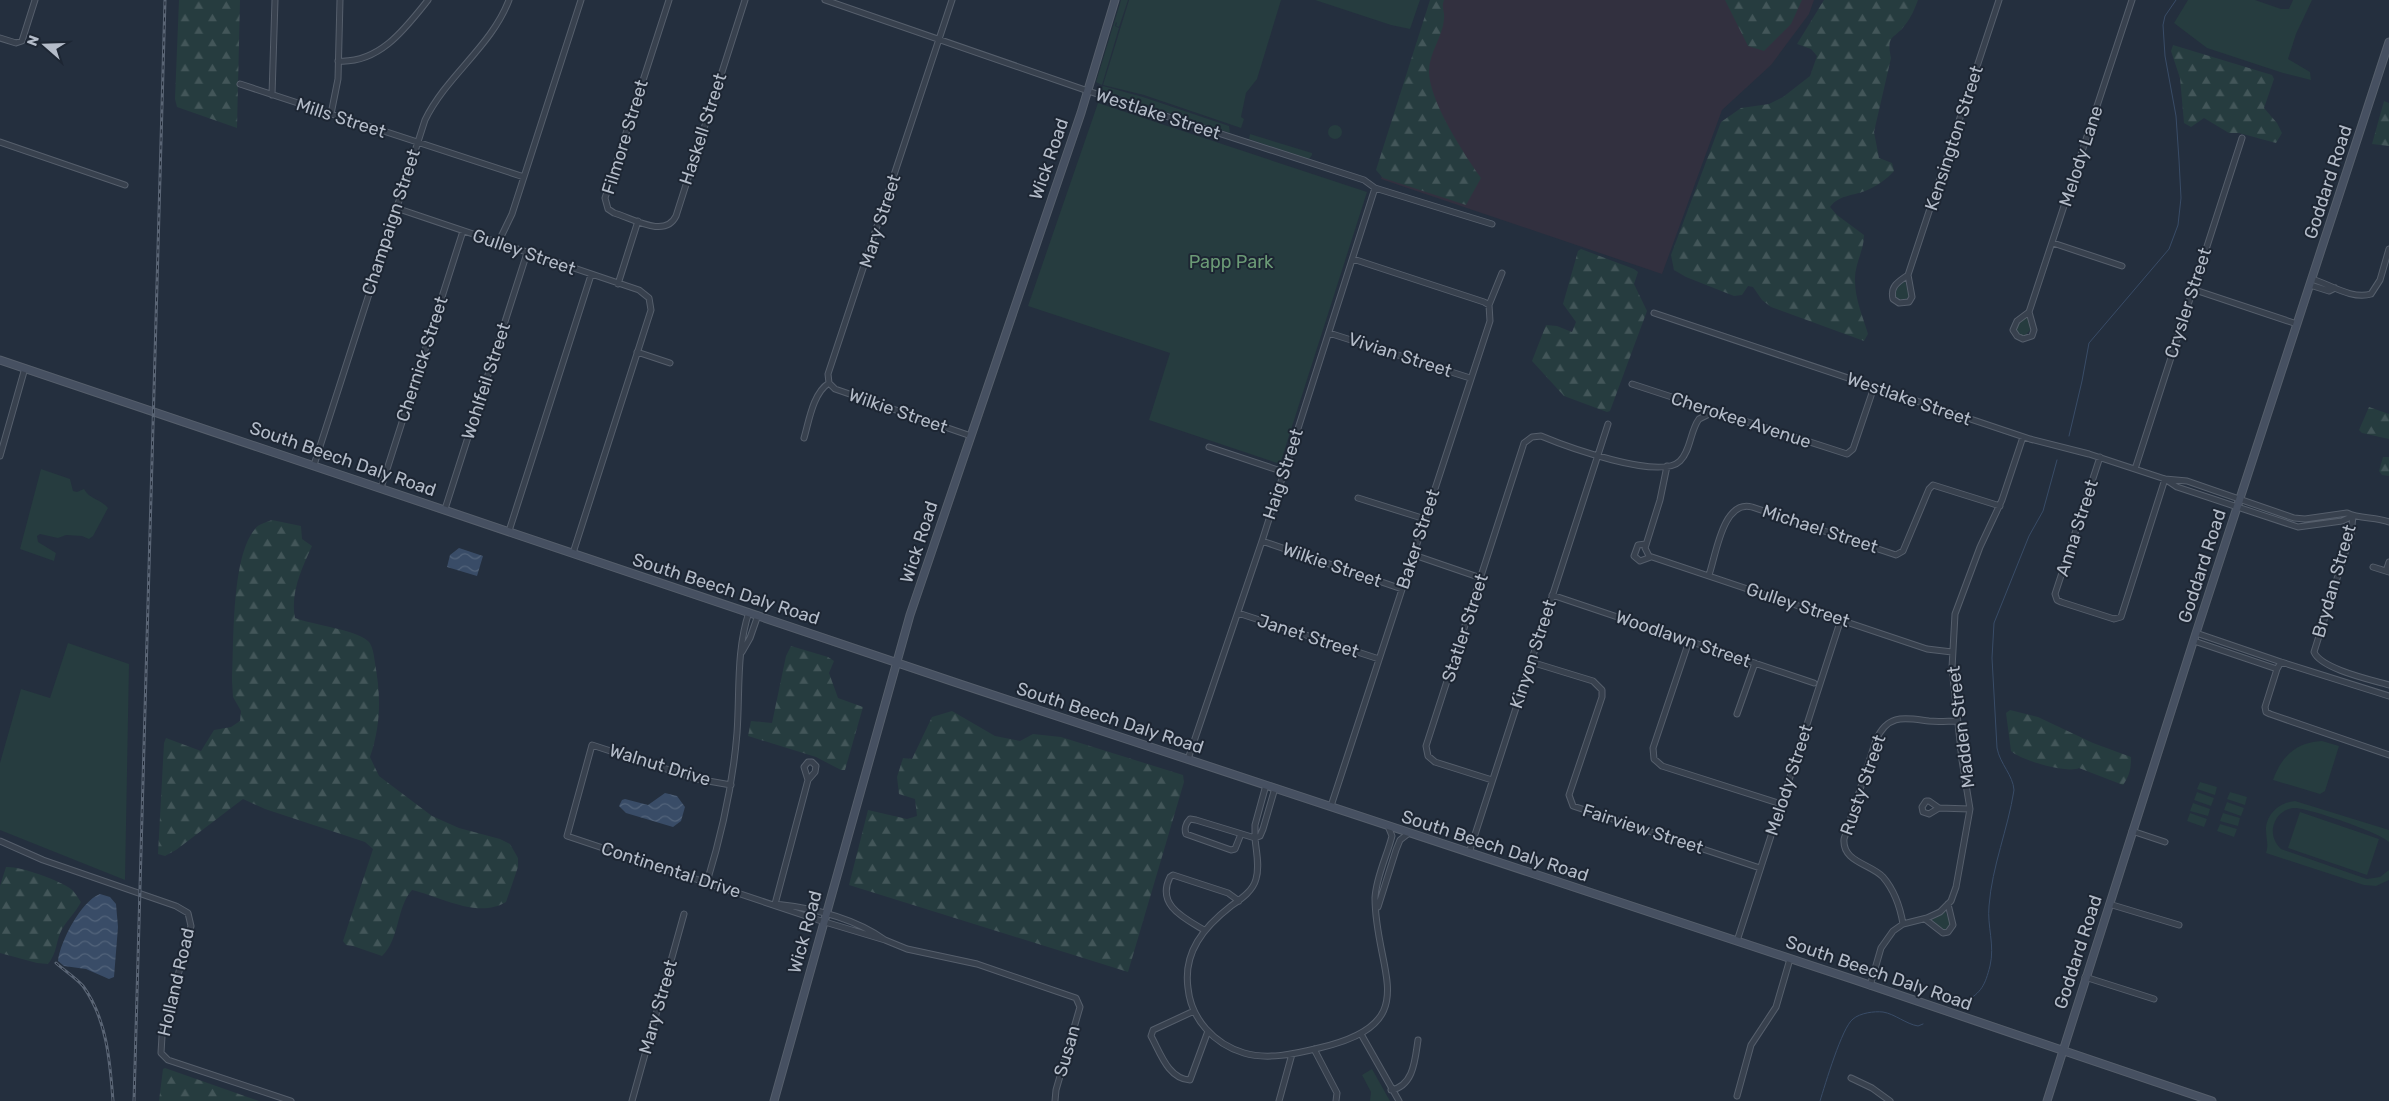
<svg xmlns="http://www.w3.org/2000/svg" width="2389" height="1101" viewBox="0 0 2389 1101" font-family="Rubik,sans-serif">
<defs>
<pattern id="forest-firs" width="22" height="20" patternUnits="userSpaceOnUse" patternTransform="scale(1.25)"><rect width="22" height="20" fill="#263c3f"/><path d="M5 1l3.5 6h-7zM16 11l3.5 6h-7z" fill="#435659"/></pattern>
<pattern id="water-waves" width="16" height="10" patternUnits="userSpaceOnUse" patternTransform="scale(1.25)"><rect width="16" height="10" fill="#394c67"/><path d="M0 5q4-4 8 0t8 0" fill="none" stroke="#53647b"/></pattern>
</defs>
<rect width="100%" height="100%" fill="#242f3e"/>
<path fill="#32303f" d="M1440 0H1814L1809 14 1771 65 1722 110 1662 274 1381 179Z"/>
<path fill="#263c3f" d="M1121 0H1128L1119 27 1116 26 1117 23 1116 22 1115 26 1119 28 1102 85 1096 82Z
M1129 0H1281L1257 79 1246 93 1241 117 1244 119 1241 128 1144 95 1103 85Z
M1315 0H1420L1410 29 1391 25Z
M2188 0H2255L2281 9H2289L2293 0H2312L2296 34 2288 59 2310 72 2311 80 2283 73 2207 48 2174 23Z
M1103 86 1143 97 1229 126 1230 133 1101 90Z
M1098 103 1367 192 1280 464 1149 420 1170 353 1028 306Z
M1328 132a7 7 0 1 1 14 0a7 7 0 1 1-14 0Z
M1250 134 1312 153V155L1309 159 1249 139Z
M1905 281 1909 296 1905 301 1895 297 1894 291Z
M2028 315 2031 329 2024 337 2019 335 2016 329 2019 323Z
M41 469 70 479 73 491 77 492 84 489C89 499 101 499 108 508L93 536 89 539 82 536 66 535 58 538 40 534 37 536 38 542 56 553 54 561 20 549Z
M68 643 129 664 125 880 0 830V763L21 689 50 698Z
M2322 741 2339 746 2325 791 2320 794 2273 780C2281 757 2296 742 2322 741Z
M2200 782 2217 787 2215 795 2197 789Z
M2197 792 2214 798 2211 806 2194 800Z
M2230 792 2247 797 2245 805 2227 799Z
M2295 801 2389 830V842C2381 833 2306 807 2294 808 2283 809 2275 817 2273 828 2272 836 2275 843 2281 849L2367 879 2380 877 2389 870V880L2376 886 2364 885 2266 853C2269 844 2266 839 2266 830 2266 814 2280 802 2295 801Z
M2227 802 2244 808 2241 816 2224 810Z
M2193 803 2210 809 2208 816 2190 811Z
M2300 812 2379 839 2367 875 2288 848Z
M2190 813 2207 819 2204 827 2187 821Z
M2223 813 2240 818 2238 826 2220 821Z
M2220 824 2237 829 2234 837 2217 831Z
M1945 911 1951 924 1949 929 1944 931 1932 920Z
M1372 1069 1390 1101H1370L1371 1092 1362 1075Z"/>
<path fill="url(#forest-firs)" d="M179 0H240L237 128 177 107 175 99Z
M1430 0H1444C1441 8 1445 11 1444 19 1443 36 1429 53 1429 71 1429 101 1464 154 1481 178L1466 205 1383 178 1376 170Z
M1725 0H1802L1791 24 1764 51 1748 46Z
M1824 0H1918C1915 8 1911 18 1905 25 1894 40 1886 34 1891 58L1874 132 1879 158 1892 163 1894 171C1887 179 1876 187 1865 191 1852 196 1839 195 1830 207L1837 215 1864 235C1864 251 1854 265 1855 281 1855 299 1863 317 1868 334L1864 341 1771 307 1762 300 1753 287 1748 286 1742 295 1734 296 1686 277 1674 270 1671 255 1721 122 1741 108 1769 104 1783 97 1810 76 1817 56 1811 49 1797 44Z
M2173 45 2272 75 2274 79 2264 108 2277 123 2282 133 2276 143 2239 133H2229L2204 118 2191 127 2184 123 2180 78 2171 51Z
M2384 101 2389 103V146L2372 144Z
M1581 249 1634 269 1638 272 1634 284 1647 311 1610 411 1607 412 1564 396 1532 361 1546 325 1557 326 1572 332 1576 322 1563 304 1578 251Z
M2369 407 2389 414V439L2362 433 2359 430Z
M2383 457H2389V476L2382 475 2379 471Z
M272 520 301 526 302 539 312 546C302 568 290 593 295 618 313 625 354 629 368 641 373 646 374 656 375 663 381 696 381 725 370 757L379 776 432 816 459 828 500 839 510 844 518 858V867L506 902C478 919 441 897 412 890 396 908 400 939 382 956L353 946 346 945 343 941 373 849 365 842 265 809 243 799 176 850 165 856 158 854 164 743 166 738 201 751 214 730 231 727 240 721 241 711 233 697 232 681C234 643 231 557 255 529 258 524 267 522 272 520Z
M791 646 828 657 834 661 829 673 838 698 863 707 845 770H841L816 757 748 736 751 721 772 723 786 656Z
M2010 710 2038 717 2093 743 2131 757C2131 768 2130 775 2123 785L2079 768C2068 774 2020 760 2011 751L2006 713Z
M952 711 995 736 1020 741 1033 734 1061 737 1183 775 1184 782 1128 972 849 885 868 810 907 819 917 816 915 799 899 794 897 777 903 758 912 759 932 717Z
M6 867C20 866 59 880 71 889 75 892 78 898 81 902 76 912 68 919 62 929 56 940 57 954 48 964L37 963 0 953V886Z
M165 1068 259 1101H159L163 1069Z"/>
<path fill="url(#water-waves)" d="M459 548 483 556 477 576 447 567 450 555Z
M665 793 677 796 685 807 681 821 673 827 626 813 619 806 622 800 625 799 648 805Z
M100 894 110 897 116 904 118 927 114 977 109 979 86 969 64 966 58 961C60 942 81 901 100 894Z"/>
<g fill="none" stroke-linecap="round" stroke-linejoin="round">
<path stroke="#394c67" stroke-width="1" d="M2069 436 2082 381 2089 343 2169 249 2178 225 2181 198 2179 160 2176 116 2165 56 2163 25 2165 16 2176 0
M1965 1002C1982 992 1985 985 1990 966 1995 945 1987 926 1989 906 1992 866 2008 829 2014 790 2013 775 2000 764 1997 748L1992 658 1994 623 2029 536 2043 511 2057 460
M1820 1101C1825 1085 1842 1027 1853 1019 1860 1013 1874 1011 1883 1012 1895 1014 1906 1024 1918 1026L1923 1024"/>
<g stroke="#565f6c" stroke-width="7">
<path id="street" d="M669 0 605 198 608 209 614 213C632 218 665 239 676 216L745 0
M825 0 1088 91 1364 180 1375 188 1492 224
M0 38 16 43 22 41 35 0
M338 61C379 64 405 29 428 0
M240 84 524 177
M272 95 275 0
M331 114 338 79 340 0
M0 142 125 185
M396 208 639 290 649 298 651 310 573 553
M498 243 512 214 581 0
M2053 243 2122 266
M1353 259 1484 302 1489 305
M1908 275 1912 297 1909 302 1899 303 1893 299C1890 286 1898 282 1908 275L1999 0
M2312 279C2329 284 2352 300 2371 294L2380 280 2389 249
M618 284 638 221
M2310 285 2329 291 2335 288
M2192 289 2297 324
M2029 312 2017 321 2013 330 2017 336 2023 339 2032 336 2034 330 2029 312 2132 0
M1654 313 2030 439 2089 454 2165 479 2187 481 2294 518 2305 519 2347 513C2359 519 2376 517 2389 522
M1329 333 1470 378
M637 352 670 363
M829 383 828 374 952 0
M829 383 835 389 971 436
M1632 384 1678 399 1703 411 1723 414 1847 454 1853 449 1874 387
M804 438C809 421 813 393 829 383
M1209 447 1284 472
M0 456 25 368
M2100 457 2055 594 2057 600 2061 602 2114 619 2121 617 2165 479
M314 465 425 120C447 75 491 47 509 0
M1667 466 1660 500 1645 548 1649 556 1927 649 1952 652
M2135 469 2242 138
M2165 479 2177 487 2298 527 2342 521 2353 516
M381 488 463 231
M1358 498 1425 519
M445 509 527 253
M2353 516 2351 534 2314 652C2321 669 2372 680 2389 685
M509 531 591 275
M1262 541 1402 589
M1646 544 1638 545 1634 556 1640 561 1651 557
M1414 555 1481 578
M2373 567 2389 572
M2386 571 2389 562
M1709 575C1716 555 1723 499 1752 507L1896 555 1903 551 1929 489 1933 485 2000 506
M1552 595 1814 683
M1238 613 1379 659
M2196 633 2281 662
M1689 641 1653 748 1654 759 1662 766 1781 804
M2194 641 2277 669
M742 652 750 638 758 615
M1531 662 1593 681 1602 690V697L1569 795 1573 806 1760 868
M2389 696 2281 662 2277 669 2265 707 2266 712 2270 714 2389 755
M1737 714 1755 663
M1188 759 1262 541 1375 188
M1492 780 1435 762 1428 756 1426 746 1524 443 1532 437 1541 436C1565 446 1660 481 1680 461 1691 450 1690 431 1699 419L1711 413
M731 785 697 779 592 745 567 836 815 919 885 940C854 918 813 908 775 904
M1266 785 1255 825V838L1260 836 1263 829 1275 788
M1331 806 1490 321 1489 305 1502 273
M1939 808 1929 814 1923 812 1922 807 1926 801H1929L1939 808 1970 809
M2132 831 2165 842
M1241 834 1235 849 1231 850 1186 834C1184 829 1186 823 1190 819L1196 820 1255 838C1256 851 1260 866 1256 879 1253 891 1241 899 1231 906 1204 927 1183 952 1188 988 1191 1019 1214 1044 1244 1053 1267 1060 1295 1054 1319 1048 1427 1023 1375 973 1375 898 1376 877 1387 856 1392 836L1388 826
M0 841 43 860 176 906 188 913 191 926 162 1036 161 1053 168 1060 291 1101
M1469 853 1608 424
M707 882C722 833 733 783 737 733 740 692 736 651 749 612
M775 904 808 780 815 772 816 766 812 762H808L804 767 808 780
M2109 904 2179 925
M1378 907 1396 850 1400 840 1409 833
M1925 919 1943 933 1948 932 1953 925 1948 904
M1903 924C1900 906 1895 891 1883 877 1871 864 1842 862 1844 839L1876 740C1888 713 1905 718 1929 721 1939 722 1948 721 1957 721
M1204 930C1184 918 1156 905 1170 877L1173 875 1228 893 1239 901
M885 940 907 949 977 964 1076 998 1080 1007 1056 1090 1055 1101
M1737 941 1841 619
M2085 977 2154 999
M1870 986 1881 948 1893 931 1903 924 1927 918 1940 912 1951 901 1956 887 1970 809 1962 760 1952 668 1955 614 1980 547 2002 500 2023 437
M1194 1011 1153 1030 1151 1036C1160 1052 1168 1079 1190 1080L1208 1031
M1361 1034 1399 1101
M1314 1049 1337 1093 1336 1101
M1851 1078 1872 1088 1890 1101
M1391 1090C1414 1086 1415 1059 1418 1040
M1737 1096 1751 1045 1776 1007 1790 959
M632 1101 684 914
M1279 1101 1292 1054"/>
</g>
<g stroke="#565f6c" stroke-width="9">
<path id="secondary" d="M0 360 957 683 1855 980 2212 1101
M774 1101 910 615 1081 113 1115 0
M2047 1101 2196 633 2389 42"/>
</g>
<use href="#street" stroke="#38414e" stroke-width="5"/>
<use href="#secondary" stroke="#465061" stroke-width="7"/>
<g stroke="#5a6575" stroke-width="3">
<path id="rail" d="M56 963C65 971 76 978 83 986 107 1019 110 1062 113 1101
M134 1101 165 0"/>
</g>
<use href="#rail" stroke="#1d2633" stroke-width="1" stroke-dasharray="4" stroke-linecap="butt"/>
</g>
<g text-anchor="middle" stroke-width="4" stroke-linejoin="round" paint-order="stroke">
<g font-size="18" fill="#b4bcc9" stroke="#1d2633">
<text transform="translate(1158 114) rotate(18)" y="6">Westlake Street</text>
<text transform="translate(341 118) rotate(18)" y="6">Mills Street</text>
<text transform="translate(703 129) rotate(-72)" y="6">Haskell Street</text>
<text transform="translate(625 137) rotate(-73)" y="6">Filmore Street</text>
<text transform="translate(1954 138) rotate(-72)" y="6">Kensington Street</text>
<text transform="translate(2081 156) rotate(-72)" y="6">Melody Lane</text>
<text transform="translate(1049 159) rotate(-71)" y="6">Wick Road</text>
<text transform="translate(2328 182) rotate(-72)" y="6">Goddard Road</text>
<text transform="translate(880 221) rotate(-72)" y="6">Mary Street</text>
<text transform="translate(391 222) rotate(-72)" y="6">Champaign Street</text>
<text transform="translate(524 252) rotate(19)" y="6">Gulley Street</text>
<text transform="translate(2188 303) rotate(-72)" y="6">Crysler Street</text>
<text transform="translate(1400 355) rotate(18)" y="6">Vivian Street</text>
<text transform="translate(422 359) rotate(-72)" y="6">Chernick Street</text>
<text transform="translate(486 381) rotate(-72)" y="6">Wohlfeil Street</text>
<text transform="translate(1909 399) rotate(19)" y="6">Westlake Street</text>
<text transform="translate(898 411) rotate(19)" y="6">Wilkie Street</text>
<text transform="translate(1741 420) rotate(18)" y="6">Cherokee Avenue</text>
<text transform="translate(343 459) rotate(19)" y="6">South Beech Daly Road</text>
<text transform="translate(1283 474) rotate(-72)" y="6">Haig Street</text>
<text transform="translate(2077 528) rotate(-72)" y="6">Anna Street</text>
<text transform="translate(1820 529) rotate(18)" y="6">Michael Street</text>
<text transform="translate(1418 539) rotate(-72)" y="6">Baker Street</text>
<text transform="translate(919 542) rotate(-72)" y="6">Wick Road</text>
<text transform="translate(1332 565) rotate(19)" y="6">Wilkie Street</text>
<text transform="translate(2202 566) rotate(-72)" y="6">Goddard Road</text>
<text transform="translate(2334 581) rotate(-74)" y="6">Brydan Street</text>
<text transform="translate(726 589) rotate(18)" y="6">South Beech Daly Road</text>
<text transform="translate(1798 605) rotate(18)" y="6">Gulley Street</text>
<text transform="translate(1465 628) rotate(-72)" y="6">Statler Street</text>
<text transform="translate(1308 636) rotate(18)" y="6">Janet Street</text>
<text transform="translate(1683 639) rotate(19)" y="6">Woodlawn Street</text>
<text transform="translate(1533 654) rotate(-72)" y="6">Kinyon Street</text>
<text transform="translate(1110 718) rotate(18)" y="6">South Beech Daly Road</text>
<text transform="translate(1961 727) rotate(-97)" y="6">Madden Street</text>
<text transform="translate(660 765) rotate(17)" y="6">Walnut Drive</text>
<text transform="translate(1789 780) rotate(-72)" y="6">Melody Street</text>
<text transform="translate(1863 785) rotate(-71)" y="6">Rusty Street</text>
<text transform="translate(1643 829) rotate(18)" y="6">Fairview Street</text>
<text transform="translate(1495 846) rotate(18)" y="6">South Beech Daly Road</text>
<text transform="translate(671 870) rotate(18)" y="6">Continental Drive</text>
<text transform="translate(805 932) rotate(-75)" y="6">Wick Road</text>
<text transform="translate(2078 952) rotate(-72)" y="6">Goddard Road</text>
<text transform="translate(1879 973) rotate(19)" y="6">South Beech Daly Road</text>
<text transform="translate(176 982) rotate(-77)" y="6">Holland Road</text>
<text transform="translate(658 1007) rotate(-74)" y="6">Mary Street</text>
<text transform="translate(1067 1051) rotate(-74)" y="6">Susan</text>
</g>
<g font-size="18" fill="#6b9a76" stroke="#1d2633">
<text x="1231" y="268">Papp Park</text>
</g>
</g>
<g transform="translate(45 45) rotate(290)" stroke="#1d2633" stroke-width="4" paint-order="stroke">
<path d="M0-4L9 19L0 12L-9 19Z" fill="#b4bcc9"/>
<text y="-8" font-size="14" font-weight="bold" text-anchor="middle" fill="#b4bcc9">N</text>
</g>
</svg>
